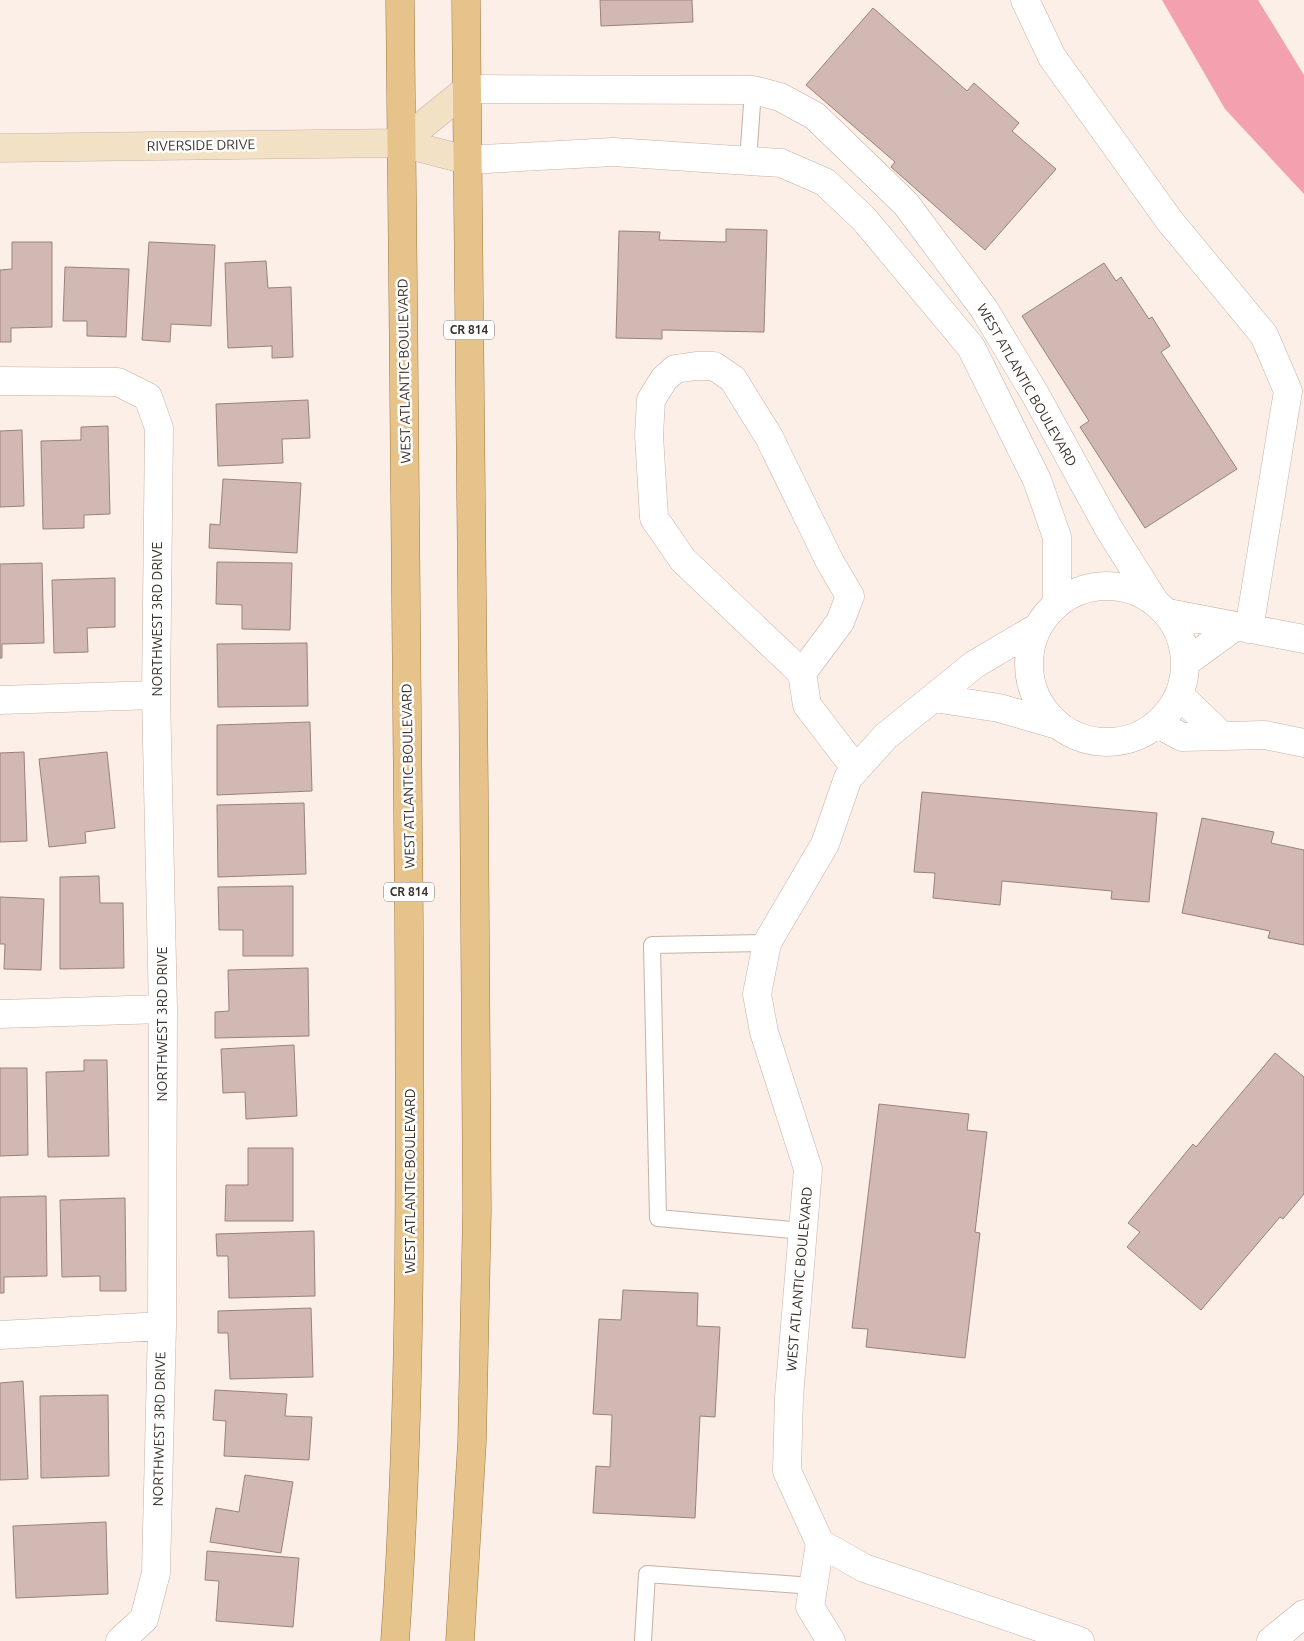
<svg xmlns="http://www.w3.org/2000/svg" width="1304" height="1641" viewBox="0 0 1304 1641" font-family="Ubuntu,sans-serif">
<rect width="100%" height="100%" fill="#fcefe7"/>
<path fill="#f3a1ae" d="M1162 0H1258L1304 75V194L1225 109Z"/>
<path fill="#d2b8b3" stroke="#99817d" d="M600 0H692L693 22 601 26Z
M873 8 967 91 974 83 1019 123 1012 131 1056 169 985 250 891 167 895 162 806 85Z
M726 229 767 230 764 332 662 330V339L616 338 619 231 660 232 659 240 726 242Z
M12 242H52V327L11 328V342H0V270L12 269Z
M149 242 215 245 211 326 171 324 170 342 142 340Z
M266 261 268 288 291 287 293 357 272 358V346L228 348 225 263Z
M1104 263 1116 281 1121 277 1149 319 1152 317 1170 346 1161 352 1237 469 1145 528 1080 427 1089 421 1022 316Z
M65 267 129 269 126 337 87 336V321H63Z
M308 400 310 438 282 439 283 463 218 466 216 404Z
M108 426 110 514 84 515V528L43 529 41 441 81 440V427Z
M22 430 24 506 0 507V431Z
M223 479 301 483 297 553 209 548 210 524 220 525Z
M217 562 292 563 290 630 242 629V605L216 604Z
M42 563 44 643 2 644V658H0V564Z
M115 578V627L87 628 88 652 54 653 52 580Z
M307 643 308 706 218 707 217 644Z
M310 722 312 791 217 795V725Z
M24 752 27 841 0 842V753Z
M107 752 115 828 85 832 86 843 49 847 39 759Z
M922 792 1157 813 1149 902 1111 899 1112 891 1002 881 1000 905 933 898 935 873 914 872Z
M304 803 306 874 218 877 217 805Z
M1202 818 1274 832 1271 843 1304 850V945L1268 938 1270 931 1182 913Z
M99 876 100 903H123L124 968 60 969V877Z
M293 886V956H243V930H219L218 887Z
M0 897 44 899 41 970 4 969 5 944H0Z
M308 968 309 1036 215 1038V1012L229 1011 228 970Z
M294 1045 297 1116 246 1119 245 1092 223 1093 221 1049Z
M1275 1053 1304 1077V1194L1283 1219 1280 1217 1201 1310 1127 1247 1140 1232 1128 1223 1193 1144 1196 1147Z
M84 1060H107L109 1156 48 1157 46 1072 84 1071Z
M0 1068H27L28 1155 0 1156Z
M879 1104 969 1114 967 1130 987 1132 975 1232 980 1233 965 1358 866 1347 868 1329 852 1328Z
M248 1148H293V1221H225L226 1185H248Z
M46 1196 47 1276 4 1277V1293H0V1197Z
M125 1198 126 1291H100V1276L62 1277 60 1200Z
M314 1231 315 1296 229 1298 228 1256H217L216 1234Z
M623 1290 698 1293 697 1326 720 1327 715 1417 700 1416 695 1518 593 1513 596 1466 610 1467 612 1415 593 1414 599 1319 621 1320Z
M311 1308 313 1377 230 1379 228 1333H218V1311Z
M23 1381 28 1479 0 1480V1383Z
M215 1390 287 1394 285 1416 312 1417 309 1460 224 1456 226 1421 213 1420Z
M108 1395 109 1476 41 1478 40 1396Z
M245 1475 293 1482 281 1553 210 1542 216 1508 239 1512Z
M106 1522 108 1594 16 1598 13 1526Z
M207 1551 299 1558 293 1627 216 1621 219 1581 205 1580Z"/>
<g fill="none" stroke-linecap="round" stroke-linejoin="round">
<g stroke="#c6b1a5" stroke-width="18">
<path id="lane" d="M748 161 753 90
M767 943 652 945 658 1218 803 1231
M643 1641 647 1574 813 1586"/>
</g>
<g stroke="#c6b1a5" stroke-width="29">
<path id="street" d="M1025 0 1052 57 1169 220 1264 335 1288 391 1249 629
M467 89 753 90 780 97 815 116 906 204 984 309 1035 394 1109 529 1153 599
M467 160 613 152 781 163 825 182 864 219 971 347 1037 480 1057 537V603
M0 381 118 382 148 397 159 428 156 695 163 1009 162 1326 156 1573 144 1619 120 1641
M1029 664a78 78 0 1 1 156 0a78 78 0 1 1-156 0Z
M1168 613 1304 639
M1038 627 975 664 886 736 848 778 825 844 767 943 757 994 764 1032 808 1169 789 1397 787 1471 820 1543 864 1568 1080 1641
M1185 663 1236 626
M802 673 683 560 654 518 649 435 651 400 664 379 675 369 696 366H714L733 379 769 437 830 562 850 596 840 622 802 673 807 705 856 769
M1179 695 1221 735
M934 698 999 708 1058 725
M0 700 156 695
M1158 724 1182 737 1265 735 1304 743
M0 1014 163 1009
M0 1335 162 1326
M820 1543 810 1607 831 1641
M1271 1641 1304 1614"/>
</g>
<g stroke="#c6b1a5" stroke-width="29">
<path id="secondary" d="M401 143 467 89
M0 148 401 143 467 160"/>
</g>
<g stroke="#a0773a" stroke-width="29">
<path id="primary" d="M395 1641C412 1402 410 1163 409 924 407 616 403 308 400 0
M460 1641 472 1442 477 1210 474 791 466 0"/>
</g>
<use href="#lane" stroke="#fff" stroke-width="16"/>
<use href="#street" stroke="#fff" stroke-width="28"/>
<use href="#secondary" stroke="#f3e1c6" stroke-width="28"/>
<use href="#primary" stroke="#e7c38c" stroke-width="28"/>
</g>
<g text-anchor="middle" stroke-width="5" stroke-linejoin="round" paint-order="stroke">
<g fill="#fff" stroke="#76706d" stroke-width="1">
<rect x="444" y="320.5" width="50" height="19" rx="4"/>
<rect x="384" y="882.5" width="50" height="19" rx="4"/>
</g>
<g font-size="12" font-weight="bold" fill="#3b332e">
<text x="469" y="334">CR 814</text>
<text x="409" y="896">CR 814</text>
</g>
<g font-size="14" fill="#3b332e" stroke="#fff">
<text transform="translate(201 145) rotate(-1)" y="5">RIVERSIDE DRIVE</text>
<text transform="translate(404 371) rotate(-91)" y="5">WEST ATLANTIC BOULEVARD</text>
<text transform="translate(1027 385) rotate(60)" y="5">WEST ATLANTIC BOULEVARD</text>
<text transform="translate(157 619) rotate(-90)" y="5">NORTHWEST 3RD DRIVE</text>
<text transform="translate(408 776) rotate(-91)" y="5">WEST ATLANTIC BOULEVARD</text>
<text transform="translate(162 1024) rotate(-90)" y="5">NORTHWEST 3RD DRIVE</text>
<text transform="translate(410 1181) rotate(-90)" y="5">WEST ATLANTIC BOULEVARD</text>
<text transform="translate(799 1279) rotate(-85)" y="5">WEST ATLANTIC BOULEVARD</text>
<text transform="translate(159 1429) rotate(-89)" y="5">NORTHWEST 3RD DRIVE</text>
</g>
</g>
</svg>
